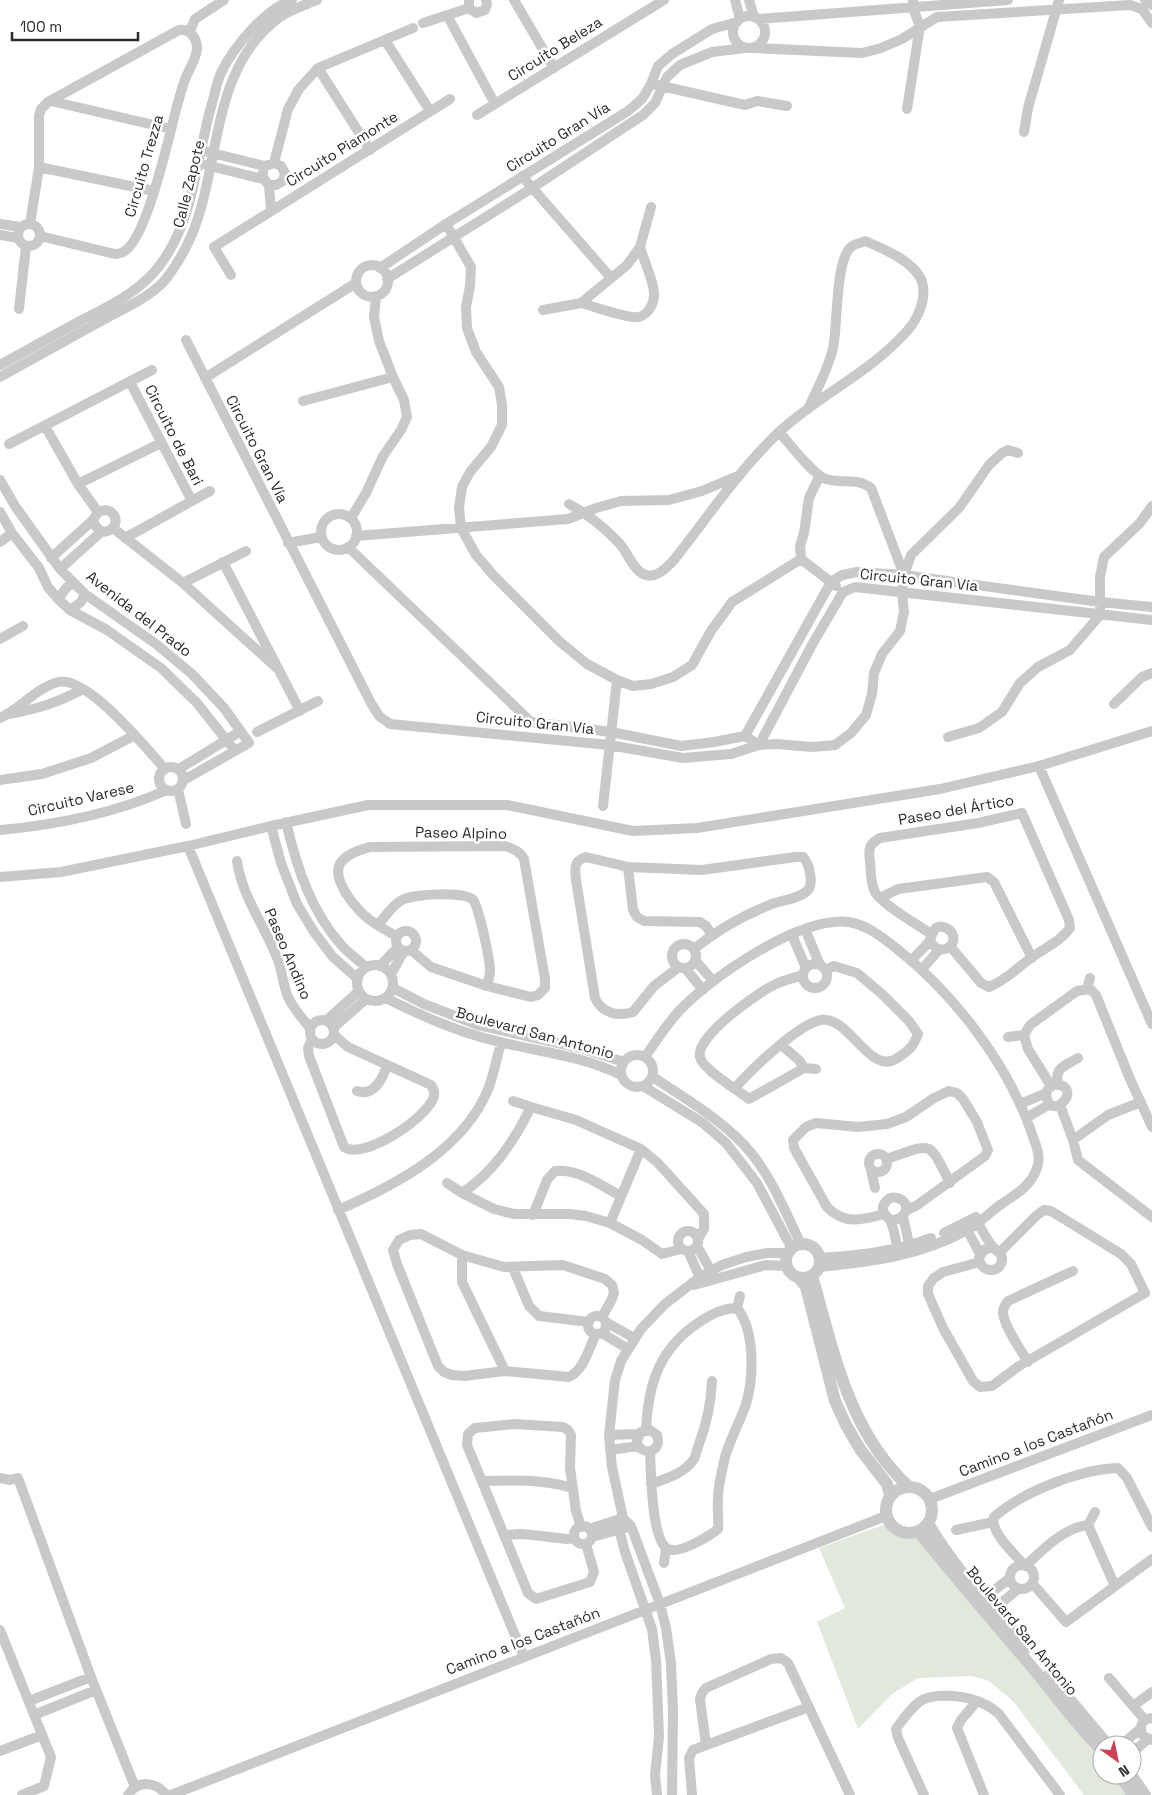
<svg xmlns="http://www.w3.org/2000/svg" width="1152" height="1795" viewBox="0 0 1152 1795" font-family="'Space Grotesk',sans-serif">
<rect width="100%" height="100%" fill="#fff"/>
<path fill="#e2e8db" d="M883 1525 898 1536 916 1538 1102 1756V1775H1116L1129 1795H1084L1013 1701 989 1681 972 1676 918 1678 892 1694 858 1729 817 1622 845 1608 819 1548Z"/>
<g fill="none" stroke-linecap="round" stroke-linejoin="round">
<path stroke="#c9c9c9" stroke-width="10" d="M469 0V8L476 13 485 10 487 4 486 0
M514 0 554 68
M735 0 740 19
M749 0 754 17
M1145 0 1152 5
M447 15 495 104
M733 32a16 16 0 1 1 32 0a16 16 0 1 1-32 0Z
M758 19 1008 0
M423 23 469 8
M190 31 195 19 224 0
M385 40 430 111
M754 48 862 53 881 48 902 39 937 17 1130 5 1142 9 1152 23
M318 68 370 150
M657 85 745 105 757 101 787 106
M51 101 171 129
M907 109 920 26 912 6 913 1
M477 115 664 0
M1024 132 1028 108 1059 0
M208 152 265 166 274 163 281 166 285 173 283 181 276 185H269C262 178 261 174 265 166
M274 163 288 109 299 89 318 68 413 28
M206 165 263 179
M39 167 154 191
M522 176 611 278
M269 185 271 211
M18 235a11 11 0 1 1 22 0a11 11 0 1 1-22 0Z
M0 224 21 227
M30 224 39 167V116L41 109 48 102 179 30C190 28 197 38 197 49 196 59 190 68 186 77 183 84 181 92 179 99 170 129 148 240 123 252 122 253 116 254 115 254L40 236
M446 224 471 267 470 286 466 307 467 328 476 352 499 387 502 405V425L491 447 470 472 462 487 459 507 461 528 476 555 494 576 559 641 587 664 617 680 633 686 651 684 673 677 692 665 711 631 732 602 801 559
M0 235 18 238
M356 281a16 16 0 1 1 32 0a16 16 0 1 1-32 0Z
M380 268 446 224 628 111 642 99 651 84 658 66 672 54 712 29 737 22
M231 275 214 247 450 99
M387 279 532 188 643 115 655 103 667 77 680 65 712 52 745 48
M581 303C593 306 628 319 639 317 649 314 655 302 654 292 653 279 644 261 640 247
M19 309 26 246
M543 310 581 303 627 265 640 247 651 207
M186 340 371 703 379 716 390 724 609 745 683 758 731 754 759 745 813 643 843 592 855 587 1152 620
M0 365C27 350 53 336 80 321 109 306 140 292 160 265 196 217 196 156 213 100 215 92 217 83 220 75 228 58 240 42 253 28 265 16 276 6 292 0
M0 377C34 358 68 339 103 320 122 309 151 297 166 279 182 258 194 234 201 208 220 141 218 62 280 17 291 9 305 5 317 0
M205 378 356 283
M130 382 192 501
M303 401 393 377
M45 426 78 484 98 512
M9 444 152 370
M0 480 15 506 60 569 85 594 156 644 192 674 224 708 249 743 184 780
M78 484 161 443
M569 504C587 514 605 528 619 543 627 551 632 568 643 574 655 580 665 569 673 561 707 518 740 469 779 432 819 395 871 372 907 331 918 319 927 298 922 282 916 262 882 248 865 241 861 243 854 244 851 247 835 261 838 326 833 348 828 370 817 389 808 409
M0 512 12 533 39 568 48 587 58 599 70 610 107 630 161 668 197 703 235 751
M321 532a18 18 0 1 1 36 0a18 18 0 1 1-36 0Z
M351 518 366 493 383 456 401 430 407 417 404 400 393 377 379 341 374 317 376 296
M113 528 183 583 279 670
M356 536 568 519 596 508 621 501 669 500 702 491 740 475
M125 538 210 491
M0 542 12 533
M288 543 321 537
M348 547 531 722
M51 558 93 520 98 512C103 510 108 509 112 513 125 525 100 544 93 520
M801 559 800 546 804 533 809 498 819 477
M801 559 836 586
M223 562 300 711
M60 569 101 532
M904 575 911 555 959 508 989 465 1002 453 1008 450 1018 453
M183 583 246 551
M58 599 67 587 74 583
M70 610 81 602 85 594
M0 639 23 626
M1114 704 1142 677 1152 673
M9 714C37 709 57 703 83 689
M0 718C20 709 36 688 58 682 87 675 146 748 165 769
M531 722 611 732 681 746 714 742 745 736 831 582 842 575 857 572 904 575 1100 602 1152 607
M257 732 318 701
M745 736 759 745 777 744 812 747 835 745 851 733 866 715 872 694 874 673 882 654 900 631 904 612 902 592 904 575 871 488C856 477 843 484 826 479 813 475 790 444 779 432
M948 737 979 728 1002 712 1020 683 1038 667 1070 650 1100 615V577L1104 557 1140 523 1152 506
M1039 766 1152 1024
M159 779a12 12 0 1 1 24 0a12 12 0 1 1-24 0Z
M179 769 241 731
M0 780 42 774 91 758 135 735
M178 789 186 824
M603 806 617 680
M286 822C297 868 311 912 343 947 350 954 359 961 366 967
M271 826 281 863 297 904 314 932 333 957 358 979
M0 830C56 825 115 813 167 790
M188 846 524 1657
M237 861C242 897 265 926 278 960 282 971 283 985 288 997 293 1008 302 1018 310 1028
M628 867 633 910 637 917 644 921 700 922 706 926 712 935
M0 877 61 872 188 846 271 826 368 805H507L633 831 697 828 940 789 1039 766 1152 731
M880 898 898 889 987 877 994 882 1032 958
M378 925C385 917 392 905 402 900 412 894 466 891 473 900 479 907 490 960 490 971 490 976 488 981 487 986
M805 929 820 965
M396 941a10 10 0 1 1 20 0a10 10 0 1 1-20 0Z
M931 934C918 925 880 903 875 892 870 882 871 871 870 861 868 849 869 844 880 838L978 823 1022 813 1069 920 1070 928C1060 942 1044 948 1031 958 1017 968 1005 981 989 987L981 983 950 946
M792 935 806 968
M397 937C388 931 378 926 370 920 357 911 328 877 342 861 349 853 360 850 370 847L505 846C513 848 520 851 524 859L545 979V988L538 995 531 997 487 986 431 967 411 950
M672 956a12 12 0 1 1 24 0a12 12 0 1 1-24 0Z
M695 960 713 981
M912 960C917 954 923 949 928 943 933 936 933 922 946 928 948 929 951 931 952 933 959 947 938 958 930 940
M803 976a12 12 0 1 1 24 0a12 12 0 1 1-24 0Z
M357 983a18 18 0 1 1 36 0a18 18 0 1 1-36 0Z
M380 966 398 947
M679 967 654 986 633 1012C617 1017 602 1013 595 998L576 880C575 869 573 861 586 857L628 867 702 870 795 857H803C809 863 814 883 808 890 800 899 782 900 772 904 744 915 717 930 694 949
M685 968 703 990
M922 969 939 950
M391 974 404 951
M393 988 424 1004 478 1025 580 1048 624 1062
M1087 989 1090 978
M386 998C423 1017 460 1033 500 1042 541 1052 583 1056 621 1075
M310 1032a12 12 0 1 1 24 0a12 12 0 1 1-24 0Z
M327 1020 359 991
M333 1028 366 999
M1008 1037 1024 1035
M312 1039 308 1048 309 1056 344 1147C363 1161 429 1117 434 1096 435 1092 433 1088 431 1085L348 1047 334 1035
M781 1045 799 1060 804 1068 749 1099C738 1090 702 1069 700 1057 695 1037 757 993 774 985 783 980 794 978 803 975
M621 1071a16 16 0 1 1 32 0a16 16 0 1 1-32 0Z
M645 1057C656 1041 667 1024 680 1010 713 976 800 916 849 922 867 925 882 937 896 948 952 992 1005 1060 1030 1128 1034 1142 1042 1154 1037 1168 1031 1186 1015 1195 1000 1205 989 1213 979 1224 967 1230 920 1256 871 1262 819 1267
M804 1068 816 1069
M653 1077C687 1100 725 1121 752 1154 773 1180 786 1214 801 1244
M1058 1085C1054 1067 1065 1066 1078 1058
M643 1086 703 1123 726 1143 757 1183 792 1249
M1051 1086 1028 1049 1024 1035 1030 1025 1077 991 1090 989 1096 995 1130 1079 1152 1127
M735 1088C751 1070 798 1024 821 1020 850 1015 870 1079 899 1057 910 1049 913 1047 918 1034L909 1021 882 994 857 973 834 966 826 970
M357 1091C374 1097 383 1078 387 1065
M513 1101 531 1107
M1020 1104 1046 1093 1048 1089 1055 1084C1086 1087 1049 1126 1046 1093
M1060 1105 1073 1140 1078 1160 1152 1217
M1026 1118 1050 1104
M1073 1140 1108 1115 1141 1102
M869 1163a9 9 0 1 1 18 0a9 9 0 1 1-18 0Z
M887 1159C933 1143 928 1139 950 1183
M871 1170 875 1188
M447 1183 462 1193
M338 1210C396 1185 465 1149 489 1087 494 1073 497 1057 501 1043
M884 1214C863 1220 844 1225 827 1207L794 1148 793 1140 806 1127 816 1123 858 1127 887 1124 906 1117 934 1098 949 1091 957 1093 963 1099 977 1122 988 1150 985 1156 916 1206 906 1210
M533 1215 547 1180 555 1171C578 1168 601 1186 621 1196
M903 1217 911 1252
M975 1218C980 1226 988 1243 995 1249 998 1252 1001 1253 1002 1258 1003 1273 981 1275 979 1258 982 1251 986 1247 993 1248
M890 1220C901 1221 913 1209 902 1200 899 1198 894 1197 890 1198 887 1200 884 1203 883 1207 882 1214 887 1216 890 1220 894 1228 897 1246 899 1255
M610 1223 641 1149
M964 1224 980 1254
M678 1241a10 10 0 1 1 20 0a10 10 0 1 1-20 0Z
M944 1233 976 1217
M697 1246 714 1276
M681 1249 662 1254 642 1240 610 1223 586 1216 569 1214H514L494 1209 462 1193C494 1172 514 1141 531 1107L576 1120 641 1149 658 1163 704 1214V1229L698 1239
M688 1251 702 1282
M462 1255V1282L505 1371
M820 1258C859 1255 895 1252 931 1238
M980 1262 943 1272 934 1278 928 1286V1294L943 1328 973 1381 980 1387 992 1386 1019 1366 1145 1293 1131 1264 1121 1254 1051 1211 1044 1210 1036 1216 1000 1252
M513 1268 529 1306 539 1316 589 1322
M694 1285 766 1265 787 1266
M737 1308 740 1296
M588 1325a9 9 0 1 1 18 0a9 9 0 1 1-18 0Z
M606 1322 634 1338
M602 1333 628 1349
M596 1334C589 1348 584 1370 569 1377L505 1371 464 1376 452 1375 444 1372 438 1366 397 1264 393 1250 399 1240 410 1235 421 1234 462 1255 504 1267 563 1265 605 1279 612 1285 614 1293 612 1299 602 1317
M1028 1362C1021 1350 1003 1325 1003 1312 1003 1308 1005 1305 1008 1301L1073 1271
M646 1430C648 1383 660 1347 701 1321 712 1314 723 1308 737 1308 755 1330 754 1377 746 1404 740 1422 730 1439 725 1457 722 1471 718 1485 718 1498 717 1509 719 1519 718 1529 709 1536 679 1555 668 1549 651 1541 651 1470 650 1452
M609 1435 639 1434
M610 1450 638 1446C648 1457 662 1449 657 1435L650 1430 641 1432 637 1440 638 1446
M0 1478 10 1480 18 1478 91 1677 135 1787
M482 1481C512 1480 543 1479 573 1488
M651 1484C666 1479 685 1473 694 1459 696 1455 697 1449 699 1444 707 1423 711 1403 712 1381
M930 1499 1152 1415
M623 1518 631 1526 660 1604 666 1628 671 1663 673 1712 672 1795
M1088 1525 1095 1512
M574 1535a9 9 0 1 1 18 0a9 9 0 1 1-18 0Z
M581 1527 576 1511 570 1468 571 1435 568 1430 563 1427 515 1424 475 1428 468 1434 467 1445 528 1593 536 1599 590 1582 594 1572 586 1544
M589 1529 623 1518
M956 1530 993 1522
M504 1535 523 1534 567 1539 574 1538
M592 1537 625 1528
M664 1563 666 1549
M1010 1577a12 12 0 1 1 24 0a12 12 0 1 1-24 0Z
M1032 1583 1066 1622 1152 1559
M1115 1586 1088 1525C1063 1528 1043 1550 1025 1566 1015 1554 990 1533 994 1517 1022 1492 1081 1469 1118 1468L1127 1478 1152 1527
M984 1598 1010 1578
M994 1609 1018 1589
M0 1630 51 1757 44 1786 22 1795
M1109 1678 1145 1720
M29 1701 91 1677
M977 1701 961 1720 957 1728 984 1795
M1133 1706 1152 1692
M34 1715 96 1690
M1152 1718C1141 1719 1139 1727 1143 1736L1152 1740
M706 1745 700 1699 702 1693 706 1688 771 1659 781 1658 788 1663 850 1795
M1121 1745 1140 1729
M0 1751 42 1735
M1132 1753 1148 1739
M128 1795C138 1780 156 1781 166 1795
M171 1795 886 1516
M657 1795 655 1775 659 1736 656 1660 652 1629 625 1552 619 1529 623 1518 612 1467 609 1435 615 1380 621 1361 641 1329 665 1304 700 1277 722 1265 746 1257 767 1253H788
M692 1795 689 1758 693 1750 809 1707
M924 1795 898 1738 896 1729C903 1719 910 1709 919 1702 934 1691 971 1696 986 1705 991 1707 995 1711 999 1714L1060 1795"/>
<path stroke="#c9c9c9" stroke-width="12" d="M786 1261a17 17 0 1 1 34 0a17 17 0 1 1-34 0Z
M812 1276C834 1352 848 1430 908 1486
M799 1278 806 1287 835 1401 846 1425 860 1449 887 1484 890 1495
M886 1510a23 23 0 1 1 46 0a23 23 0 1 1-46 0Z
M928 1523C954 1569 993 1608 1026 1648
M918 1531C955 1577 993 1621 1031 1666 1055 1694 1075 1724 1102 1750
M1049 1675 1108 1745
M1120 1775 1133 1795
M1131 1775 1145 1795"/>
</g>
<g text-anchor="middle" stroke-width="5" stroke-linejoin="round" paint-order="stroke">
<g font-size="15" fill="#2c2c2c" stroke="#fff">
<text transform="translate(555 49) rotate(-32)" y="5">Circuito Beleza</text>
<text transform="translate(558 137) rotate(-32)" y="5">Circuito Gran Vía</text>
<text transform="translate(342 149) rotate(-32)" y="5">Circuito Piamonte</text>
<text transform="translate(144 166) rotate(-74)" y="5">Circuito Trezza</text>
<text transform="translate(189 184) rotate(-76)" y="5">Calle Zapote</text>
<text transform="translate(174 435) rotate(63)" y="5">Circuito de Bari</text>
<text transform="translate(257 449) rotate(63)" y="5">Circuito Gran Vía</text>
<text transform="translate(919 580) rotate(6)" y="5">Circuito Gran Vía</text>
<text transform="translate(139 614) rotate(38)" y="5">Avenida del Prado</text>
<text transform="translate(535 723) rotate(6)" y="5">Circuito Gran Vía</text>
<text transform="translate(81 799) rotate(-13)" y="5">Circuito Varese</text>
<text transform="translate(956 810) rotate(-10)" y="5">Paseo del Ártico</text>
<text transform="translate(461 833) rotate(1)" y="5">Paseo Alpino</text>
<text transform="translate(288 954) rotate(67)" y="5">Paseo Andino</text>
<text transform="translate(535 1033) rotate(15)" y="5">Boulevard San Antonio</text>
<text transform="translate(1036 1443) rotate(-21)" y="5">Camino a los Castañón</text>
<text transform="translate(1022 1631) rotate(50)" y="5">Boulevard San Antonio</text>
<text transform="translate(523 1641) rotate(-21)" y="5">Camino a los Castañón</text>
</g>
</g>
<g transform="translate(1117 1760) rotate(147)"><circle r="24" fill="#ffffff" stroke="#ababab"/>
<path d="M0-4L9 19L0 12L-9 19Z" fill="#cd4353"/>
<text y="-8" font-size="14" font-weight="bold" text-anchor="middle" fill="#2c2c2c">N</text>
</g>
<path d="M12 32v8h126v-8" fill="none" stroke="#2c2c2c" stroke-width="2.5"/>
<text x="20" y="32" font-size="15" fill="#2c2c2c" stroke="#ffffff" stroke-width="4" paint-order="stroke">100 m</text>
</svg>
